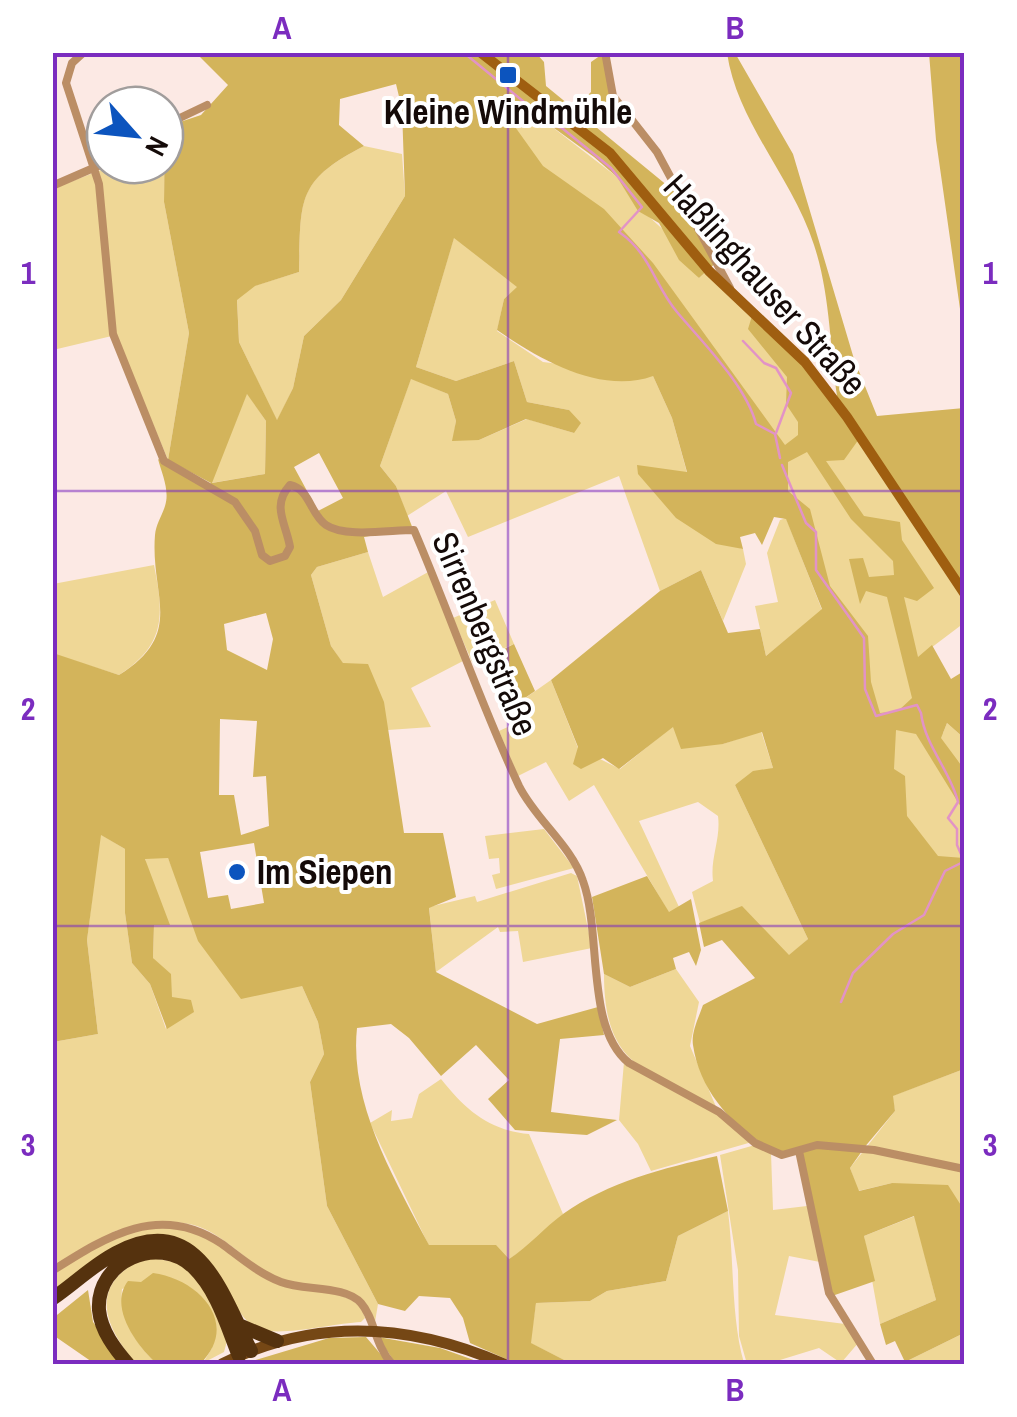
<svg xmlns="http://www.w3.org/2000/svg" width="1017" height="1417" viewBox="0 0 1017 1417" font-family="'Archivo Narrow',sans-serif">
<rect width="100%" height="100%" fill="#fce9e4"/>
<path fill="#efd796" d="M456 53 617 177 635 204 669 235 699 278 707 271 752 316 859 439 964 589V623L919 657 943 733 947 723 964 738V769L958 761 964 774V879L927 886 795 523Z
M364 146 402 154 405 196 341 300 304 336 293 388 277 421 239 342 237 299 254 286 299 272C301 198 296 181 364 146Z
M165 161 164 202 189 333 168 460 116 335 53 350 52 189 114 165H165Z
M454 237 518 287 504 299 497 331 543 362 653 376 672 418 687 473 638 466 723 543 743 549 746 564 723 621 701 570 660 591 619 476 468 537 446 491 407 516 396 486 380 466 411 378 448 394 456 421 453 440H479L527 419 574 433 569 410 527 402 514 361 456 381 416 367Z
M247 393 266 421 265 474 211 483Z
M786 518 822 610 766 656 755 606 778 602 767 553 780 520Z
M368 552 383 597 430 571 463 661 411 688 431 727 388 730 331 646 311 575 317 567Z
M154 565C164 615 166 645 119 675L53 654V584Z
M495 600 514 644 472 662 453 618Z
M551 680 578 748 620 769 673 726 723 744 761 731 773 768 735 785 808 939 789 956 742 907 700 923 692 892 713 881C710 858 721 839 718 816L698 802 639 821 679 907 669 913 594 785 569 801 546 762 518 776 499 731 521 721 514 706Z
M544 829 574 868 496 889 492 875 500 873 499 858 489 859 485 836Z
M100 834 125 849V913L132 963 150 984 166 1029 172 997 153 958 154 925 145 858H168L184 897 302 986 318 1022 324 1054 310 1082 327 1206 378 1304 375 1322C357 1281 319 1293 282 1280 249 1267 224 1231 189 1224 162 1218 138 1223 113 1232 139 1229 164 1223 190 1230 224 1240 251 1273 284 1285 308 1294 359 1287 365 1318L361 1322C336 1323 280 1337 260 1329 223 1315 236 1257 163 1236L53 1294V1042L98 1034 87 940Z
M571 873 577 876 592 948 523 962 518 931 500 932 498 927 436 972 429 907 475 896 477 902Z
M676 969 699 1002 690 1046 717 1109C646 1070 604 1067 604 974L630 987Z
M624 1062 718 1114 752 1142 651 1171 638 1144 619 1120Z
M964 1069V1210L892 1183 858 1191 850 1168 895 1111 892 1096Z
M441 1079C466 1110 488 1130 529 1134L563 1214 537 1241 509 1259 429 1246 370 1123 392 1110 391 1121 412 1118 419 1094Z
M755 1145 771 1153 773 1210 807 1206 820 1262 789 1256 775 1315 845 1324 859 1342 841 1363 819 1348 767 1364H747L739 1336 738 1270 720 1155Z
M728 1211C734 1258 731 1319 744 1363L572 1364 530 1343 536 1303 590 1301 607 1291 666 1281 678 1236Z
M915 1216 936 1300 880 1324 864 1236Z
M147 1257 180 1263 203 1285 227 1341 224 1352 203 1363 212 1348 141 1282 122 1289C119 1317 137 1346 157 1364H136C102 1323 88 1283 147 1257Z
M964 1333V1364H906L905 1362Z"/>
<path fill="#d3b45b" fill-rule="evenodd" d="M196 53H536L544 62 546 86 674 191 694 229 714 241 720 259 699 278 679 260 659 223 638 211 617 177 594 157 525 107 508 103 503 110 543 166 604 209 653 263 785 445 798 435V422L786 404 787 377 748 329 752 316 802 364 859 439 844 460 826 461 864 516 900 522 902 540 934 588 917 601 904 597 918 657 932 645 951 679 964 671V738L947 723 941 738 964 769V812L916 734 896 730 894 769 905 776 907 816 938 856 964 858V1069L893 1096 895 1111 863 1149 817 1143 781 1154C738 1133 700 1094 693 1045 691 1032 699 1017 703 1005L755 978 722 940 704 947 699 923 742 906 789 955 808 939 735 785 753 771 773 768 762 732 723 744 681 749 673 727 619 769 603 758 581 769 573 764 578 747 551 680 660 591 701 570 728 633 760 629 766 656 822 609 786 519 774 517 762 545 755 533 740 537 743 549 716 544 676 518 638 474 637 465 687 472 672 418 653 376C601 395 539 359 497 330L504 299 517 287 454 238 416 367 456 381 514 361 527 402 569 410 581 423 574 433 526 419 479 440 452 441 456 421 448 394 411 379 380 466 396 486 413 529 364 537 368 552 317 567 311 575 331 646 343 663 368 664 384 702 404 833H443L456 897 429 908 436 972 537 1024 598 1007 604 1035 560 1039 551 1112 617 1120 587 1135 515 1130 488 1099 509 1080 476 1045 441 1076 409 1038 391 1024 357 1028C349 1104 395 1180 429 1245H496L509 1259C529 1246 544 1228 563 1214 608 1182 664 1168 717 1156L728 1211 678 1236 666 1281 607 1291 590 1301 536 1303 531 1343 572 1364H517L470 1343 463 1318 450 1298 419 1296 405 1311 378 1304 327 1206 310 1082 324 1054 318 1022 302 986 241 999 198 941 168 858 145 859 170 925H154L153 958 171 974 172 997 191 1000 194 1012 167 1029 150 984 132 963 125 913V849L101 835 87 940 98 1034 53 1042V653L119 675C186 633 150 596 155 535 156 524 162 516 165 506 170 491 162 474 158 459L209 487 211 483 168 460 189 333 164 202 165 127 201 115 228 85ZM396 84 402 109 405 196 341 300 304 336 293 388 277 420 239 342 237 300 255 286 299 272C301 199 296 181 364 146L339 125 340 99ZM247 394 266 421 265 474 212 483ZM807 452 851 519 893 561 894 575 869 577 863 558 849 559 860 604 866 591 887 597 912 698 898 711 880 713 871 682 868 636 830 586 810 509 788 491V462ZM319 453 343 498 318 511 294 467ZM266 613 273 639 267 670 227 650 224 624ZM220 719 257 721 253 777 266 776 269 826 241 835 234 795H219ZM254 843 264 903 231 909 228 895 208 898 200 852Z
M604 53 612 98 603 105 599 100 587 101V96L591 92V62Z
M727 53H735L793 154 854 359 877 416 964 408V525L960 523 964 587C932 539 899 490 866 441 858 429 839 410 837 396 830 347 830 293 814 245 792 177 737 122 727 53Z
M929 53H964V337L936 140Z
M514 644 535 691 522 700 496 653Z
M647 876 669 912 691 899 701 950 696 966 689 952 673 958 676 969 630 987 604 974 592 897Z
M816 1147 862 1151 850 1168 859 1191 892 1183 948 1185 964 1210V1333L905 1362 895 1341 886 1345 880 1324 936 1300 914 1216 864 1236 875 1281 832 1296 800 1151Z
M153 1273C199 1279 241 1324 200 1364H157C137 1346 108 1307 128 1281L141 1282Z
M88 1290 93 1322 125 1364H95L53 1335 52 1319Z
M366 1337 389 1364H242L329 1338Z
M378 1337 440 1348 485 1364H396Z"/>
<g fill="none" stroke-linecap="round" stroke-linejoin="round">
<path stroke="#e293c6" stroke-width="2.5" d="M463 52 552 125 562 128 611 168 642 207 619 232C651 254 654 285 677 312 702 342 746 385 756 424L775 434 780 458
M743 341 764 363 776 368 791 393 776 433
M782 465 806 523 816 532V570L864 638 865 689 876 716 917 705 921 713C925 746 951 772 958 802L948 818 957 829V845L964 861
M841 1002 853 973 893 934 924 915 945 871 963 862"/>
<path stroke="#bb8e65" stroke-width="8" d="M84 52 72 63 66 83 99 184 113 334 164 461 235 502 255 531 262 555 270 561 285 556 290 547C286 523 271 506 290 485 310 489 310 514 326 525 345 538 390 530 414 530 450 614 480 703 519 786 536 820 571 845 583 881 602 933 585 1028 629 1063L719 1112 755 1143 782 1155 817 1145 874 1150 964 1169
M605 52 613 96 657 152 730 288
M165 125 207 105
M52 186 105 163
M799 1151 829 1293 873 1364
M52 1271C107 1236 160 1202 222 1244 241 1258 258 1273 281 1282 304 1291 345 1285 361 1303 375 1319 374 1344 392 1364"/>
<path stroke="#9f5e10" stroke-width="10" d="M480 52 610 153 709 271 805 362 847 417 964 593"/>
<path stroke="#754715" stroke-width="11" d="M222 1364C315 1317 410 1323 504 1364"/>
<path stroke="#55320e" stroke-width="14" d="M52 1299C74 1284 93 1265 116 1253 198 1209 222 1294 251 1351
M241 1326 277 1341
M128 1364C115 1349 101 1331 99 1310 96 1261 158 1234 193 1267 217 1290 227 1326 239 1356"/>
</g>
<path fill="none" stroke="#7b2cbf" stroke-width="2.5" stroke-opacity="0.55" d="M508 52V1364M52 491H964M52 926H964"/>
<g fill="#0c54be" stroke="#fff" stroke-width="4">
<rect x="498" y="65" width="20" height="20" rx="5"/>
<circle cx="237" cy="872" r="10"/>
</g>
<g text-anchor="middle" stroke-width="8" stroke-linejoin="round" paint-order="stroke">
<g font-size="35" font-weight="bold" fill="#140a08" stroke="#fff">
<text x="508" y="124">Kleine Windmühle</text>
<text x="257" y="884" text-anchor="start">Im Siepen</text>
</g>
<g font-size="35" fill="#140a08" stroke="#fff">
<text transform="translate(765 285) rotate(48)" y="12">Haßlinghauser Straße</text>
<text transform="translate(485 634) rotate(67)" y="12">Sirrenbergstraße</text>
</g>
</g>
<rect width="1017" height="1417" fill="none" stroke="#ffffff" stroke-width="110"/>
<g transform="translate(135 135) rotate(117)"><circle r="48" fill="#ffffff" stroke="#a19d9c" stroke-width="2.5"/>
<path d="M0-8L18 38L0 25L-18 38Z" fill="#0c54be"/>
<text y="-15" font-size="28" font-weight="bold" text-anchor="middle" fill="#140a08">N</text>
</g>
<rect x="55" y="55" width="907" height="1307" fill="none" stroke="#7b2cbf" stroke-width="4"/>
<g font-size="32" text-anchor="middle" font-weight="bold" fill="#7b2cbf">
<text x="282" y="39">A</text>
<text x="735" y="39">B</text>
<text x="28" y="284">1</text>
<text x="990" y="284">1</text>
<text x="28" y="720">2</text>
<text x="990" y="720">2</text>
<text x="28" y="1156">3</text>
<text x="990" y="1156">3</text>
<text x="282" y="1401">A</text>
<text x="735" y="1401">B</text>
</g>
</svg>
